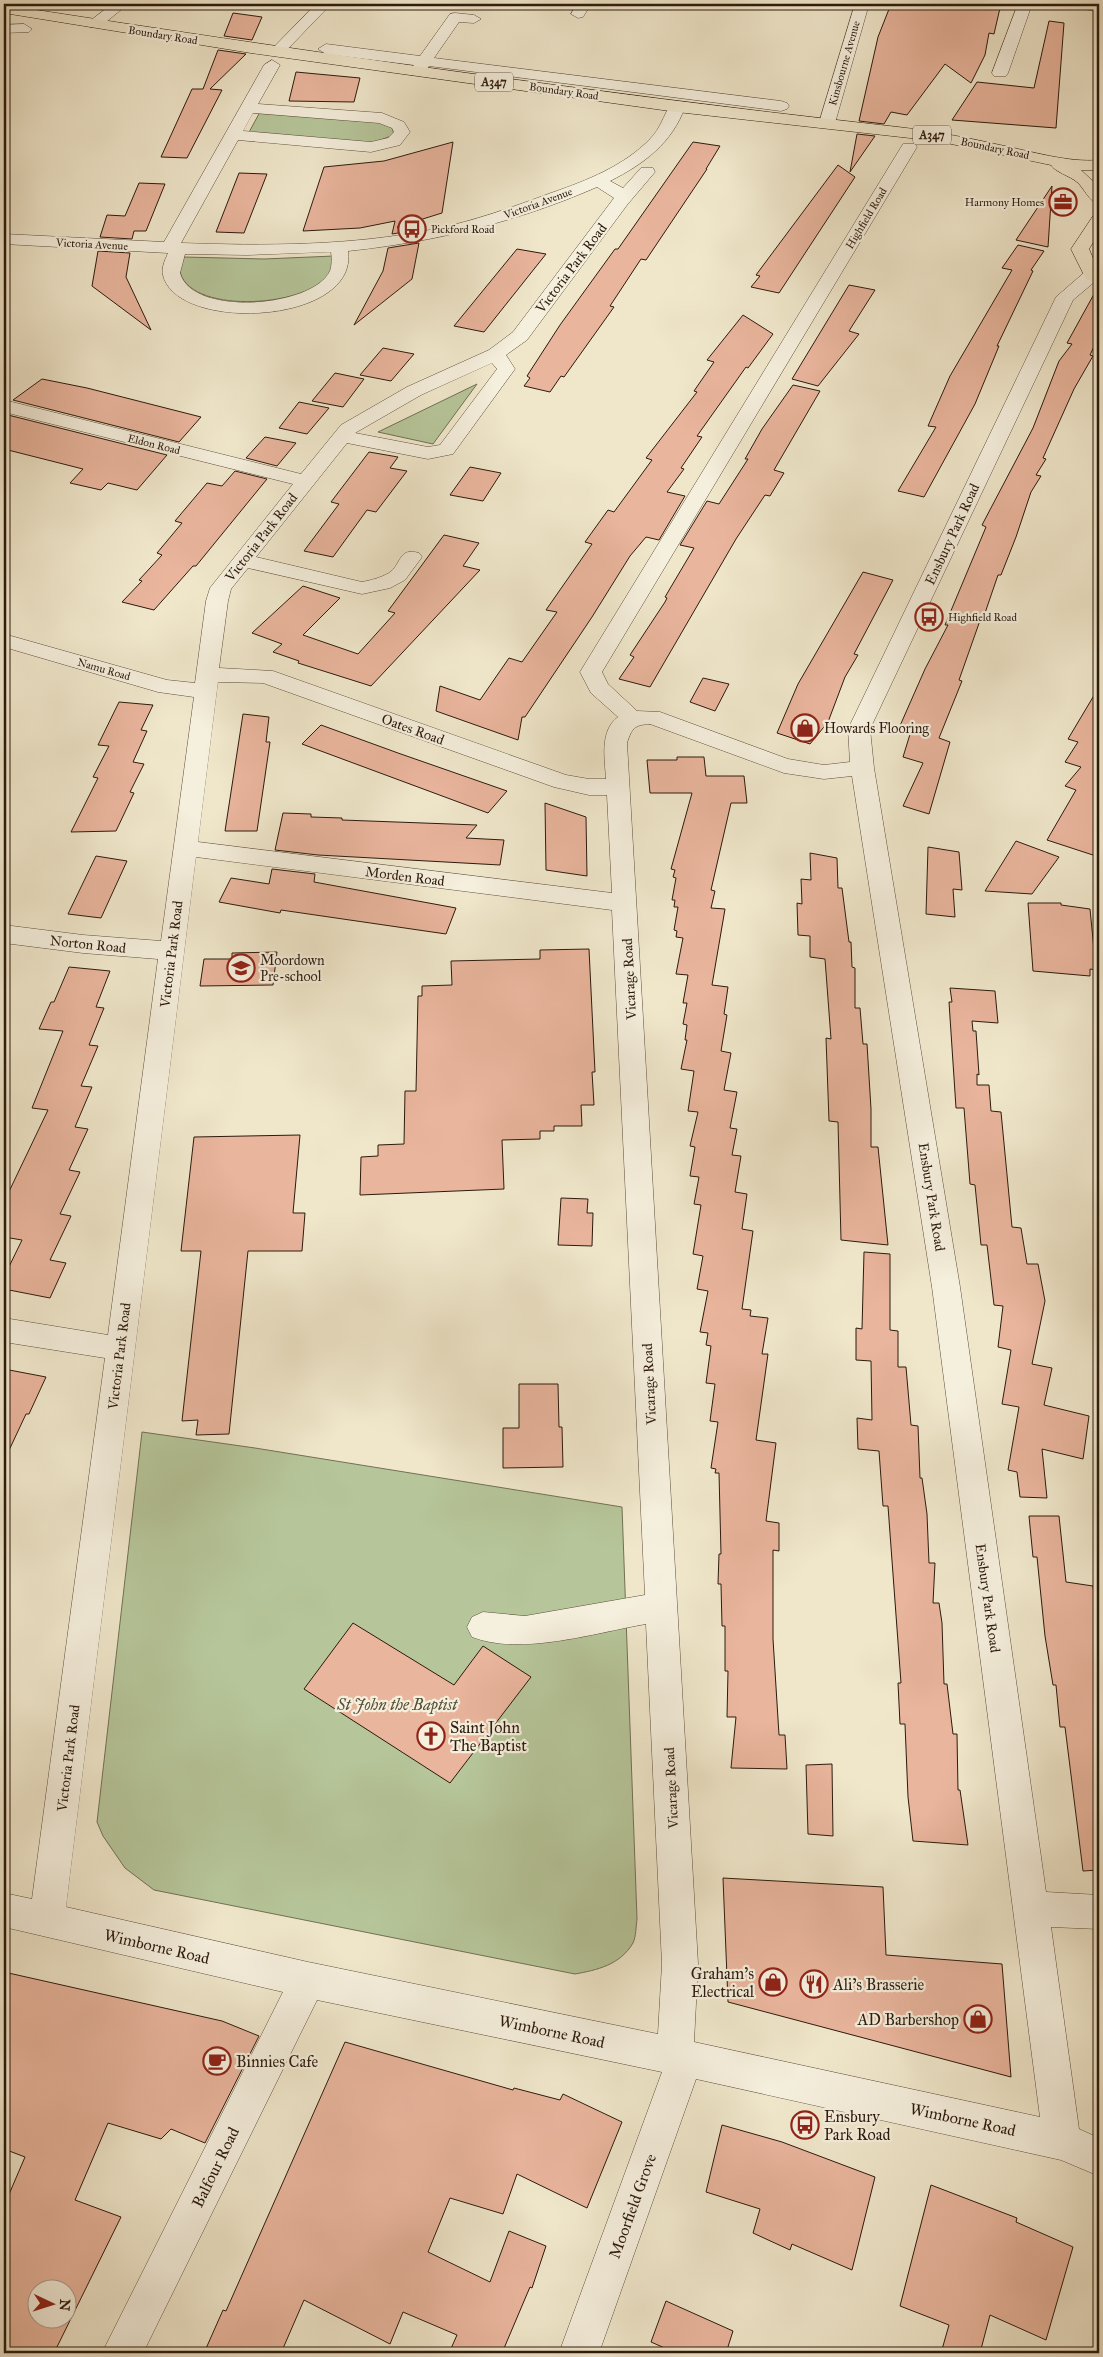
<svg xmlns="http://www.w3.org/2000/svg" width="1103" height="2357" viewBox="0 0 1103 2357" font-family="'IM FELL Great Primer',serif">
<rect width="100%" height="100%" fill="#f0e7cb"/>
<filter id="stains"><feTurbulence type="fractalNoise" baseFrequency=".004" numOctaves="4"/><feColorMatrix values="0 0 0 0 .2 0 0 0 0 .09 0 0 0 0 .02 0 0 0 .5 -.17"/></filter>
<radialGradient id="worn" r=".72"><stop offset=".6" stop-color="#630" stop-opacity="0"/><stop offset="1" stop-color="#630" stop-opacity=".3"/></radialGradient>
<path fill="#b6c69a" stroke="#717054" d="M260 112 376 121 392 127 394 135 372 143 248 134Z
M334 256C344 304 198 320 181 275 179 270 182 262 184 257L264 259Z
M477 384 433 444 378 432Z
M142 1432 255 1448 622 1507 637 1919C636 1926 636 1937 633 1943 620 1965 597 1970 575 1974L154 1890 125 1868 103 1836 97 1822Z"/>
<path fill="#e9b59d" stroke="#2c1a0d" fill-rule="evenodd" d="M891 4H962L1000 8 994 34 989 33 985 55 971 83 945 64 907 115 891 112 884 124 859 121 878 37Z
M233 13 262 17 252 40 224 36Z
M1049 21 1064 23 1056 128 952 120 977 82 1034 88Z
M218 50 246 54 210 89 222 90 187 158 161 157 192 89H203Z
M296 72 360 78 354 102 289 101Z
M857 134 875 136 850 172Z
M453 142 442 213 397 227 416 230 392 234 395 221 360 228 303 231 324 167 384 161Z
M693 142 720 146 706 169H707L646 260 641 259 610 306 614 307 564 377 561 376 550 392 524 386 530 378 527 376 560 325 615 249H618Z
M838 165 855 177 779 293 751 287 760 276 756 275Z
M239 173 267 174 244 233 216 232Z
M139 183 165 184 146 231H134L132 239 100 237 107 215 125 216Z
M1052 186 1048 247 1016 240Z
M419 243 412 279 354 325 383 271 388 248Z
M1018 245 1044 251 1031 270 1033 271 997 346H999L975 404 924 497 898 491 936 427 928 426 950 376 1012 270 1002 268Z
M517 249 546 254 484 332 454 326Z
M98 251 130 253 126 277 151 330 92 286Z
M849 285 875 290 849 331 859 334 818 386 792 379Z
M1099 285V336L1090 355 1093 356 1074 389 1043 458 1046 459 1036 475 1041 476 1031 492 1016 537 1001 575H998L985 613 983 612 959 680 962 681 939 738 950 742 929 814 903 806 923 763 903 757 911 731 899 728 925 669 948 625H945L986 527 982 525 1033 428 1059 361 1072 344 1067 343Z
M743 315 773 334 748 368 746 367 697 436 702 437 681 468 684 469 667 492 685 496 659 540 646 537 630 556 592 617 525 717H522L518 740 436 711 440 686 480 700 509 658 522 662 557 612 546 610 592 544 585 542 608 510 614 512 652 460 646 458 697 392 694 391 714 362 707 360Z
M383 348 414 354 391 381 360 375Z
M335 373 364 379 343 407 312 401Z
M42 379 87 388 201 417 179 442 13 400Z
M793 385 820 391 774 470 784 473 770 496 765 495 736 539 650 687 619 679 634 657 630 655 665 602 667 598 665 597 694 548 680 545 707 501 719 504 748 459H745L762 429Z
M299 402 329 408 307 434 279 428Z
M4 414 167 455 137 490 108 483 101 490 70 483 83 469 4 449Z
M265 437 296 443 277 466 246 458Z
M369 452 398 457 390 468 407 471 376 512 367 510 333 557 304 551 339 504 331 502Z
M470 467 501 473 483 501 450 495Z
M235 471 267 479 196 566H193L154 610 122 602 142 581 139 580 162 555 157 553 182 523 175 521 207 483 222 486Z
M444 535 479 543 463 566 480 570 371 686 298 663 299 661 273 652 282 644 252 633 303 586 340 598 303 635 358 654 395 613 388 611Z
M863 572 893 580 854 654 858 655 845 677 828 722 810 744 777 733 798 684Z
M703 678 729 684 715 711 690 702Z
M1099 687V857L1047 840 1076 790 1065 786 1081 767 1065 762 1078 742 1068 739Z
M119 702 153 705 141 730 147 731 133 762 144 764 130 792 134 793 116 831 71 832 98 778 93 777 109 746 98 745Z
M243 714 269 717 266 742H270L257 831H225Z
M321 725 398 753 507 791 488 813 302 744Z
M677 757H704L706 776H744L747 803H731L711 890 715 891 711 908 725 909 712 985 728 987 724 1014 727 1015 721 1051 731 1053 724 1090 737 1092 730 1128 737 1129 732 1155 741 1156 735 1192 747 1194 742 1229 753 1231 742 1309 751 1310 750 1316 768 1318 762 1354H768L756 1440 776 1443 766 1521 779 1523V1551L773 1550V1639L779 1735H785L787 1769 731 1768 736 1717H727L728 1671H725V1626H722L721 1584H718L719 1554H721L719 1473H715L716 1469 711 1468 718 1422 710 1421 715 1384 706 1383 711 1346 706 1345 708 1333 700 1332 708 1291 697 1289 703 1256 693 1254 701 1205 694 1204 699 1177 690 1176 695 1147 690 1146 698 1112 688 1111 694 1071 681 1069 687 1040H685L687 1025 683 1024 687 1003H683L688 975 676 974 683 938 676 937 677 931 674 930 678 907H674L675 900H672L676 878 673 877 675 870 671 869 692 793H650L647 760H677Z
M545 803 586 817 587 876 546 870Z
M283 813 311 814V817L342 818V820L477 825 466 838 504 840 500 865 318 855 275 850Z
M1016 841 1059 857 1032 894 985 891Z
M928 847 959 852 962 890 953 889 955 917 926 914Z
M810 853 837 858 838 888H842L849 942H851L852 967 855 968V1008H860L863 1044H867L871 1109V1147H878L888 1245 841 1240 838 1122 829 1121 826 1038 831 1039 825 959 810 957V936L798 935 797 903 802 904 801 879 811 880Z
M96 856 127 861 101 918 68 914Z
M272 869 315 874 314 882 456 908 446 934 281 910 280 913 219 902 231 878 269 884Z
M1028 903H1061V905L1090 909 1096 970 1090 969V976L1033 971Z
M589 949 595 1072H592L594 1105H581L582 1126H554V1131H540V1139L502 1140 504 1189 360 1195 361 1157 378 1156V1145L404 1144 405 1091H416L418 996H422V986L452 985 451 961 540 959V950Z
M277 952 273 985 200 986 204 959H232V953Z
M69 967 110 971 96 1007 104 1008 89 1045 98 1046 81 1086 92 1087 75 1127 88 1129 69 1170 80 1172 60 1214 71 1216 50 1260 66 1263 50 1298 4 1289V1277L22 1240 4 1237V1202L48 1110 32 1108 63 1031 39 1029 51 1002H54Z
M950 988 995 991 998 1023 972 1021 973 1031H976L979 1075 977 1074V1085H989L991 1111 1001 1112 1012 1227 1021 1228 1027 1264H1038L1045 1301 1032 1364 1052 1368 1044 1405 1089 1416 1083 1459 1042 1449 1047 1498 1020 1497 1017 1472 1008 1470 1019 1407 1002 1404 1011 1350 998 1347 1003 1306 994 1305 987 1245H981L975 1185 970 1184 964 1108H956L949 1002H952Z
M300 1135 293 1213H305L302 1251H248L229 1434 196 1435 198 1420 182 1421 201 1251H181L194 1137Z
M561 1198 588 1199 587 1213H593L592 1246 558 1245Z
M864 1252 890 1254V1330L898 1331V1367H906L911 1425 918 1426 920 1478H922L927 1514 929 1563H935L933 1603H939L942 1623 944 1684H947L953 1734H957L958 1790H960L968 1845 913 1841 908 1797 905 1724H900L898 1683H901L888 1506H883L879 1451 858 1449 857 1418 872 1420 871 1361 856 1360V1328L862 1329Z
M4 1369 46 1377 29 1414H26L4 1461Z
M519 1384H558L559 1427H562L563 1467 503 1468V1428H519Z
M1029 1516H1059L1066 1582 1093 1586 1099 1640V1870L1083 1871 1065 1727H1060L1056 1685H1053L1045 1636 1037 1557H1033Z
M353 1623 454 1685 483 1646 531 1677 450 1783 304 1689Z
M832 1764 833 1836 808 1834 806 1765Z
M723 1878 883 1887 886 1955 1002 1964 1011 2077 728 2002Z
M4 1972 222 2021 259 2036 205 2143 171 2129 161 2139 108 2123 75 2200 121 2217 54 2353H4V2206L25 2157 4 2149ZM38 2290H68V2320H38Z
M345 2042 513 2090 514 2088 560 2100 563 2094 622 2122 587 2208 517 2174 503 2214 450 2198 428 2252 490 2282 509 2231 546 2246 532 2288 530 2287 502 2353H449L457 2335 403 2312 390 2344 304 2300 281 2353H204L223 2310 226 2311Z
M722 2125 782 2142 875 2177 852 2270 792 2244 790 2250 753 2233 760 2209 706 2192Z
M931 2185 1017 2218 1016 2222 1073 2247 1046 2340 990 2315 980 2353H941L949 2325 900 2306Z
M666 2301 733 2331 726 2353H676L651 2342Z"/>
<g fill="none" stroke-linecap="round" stroke-linejoin="round">
<g stroke="#5d4d3c" stroke-width="1">
<path id="minor" d="M112 4H128L100 27H90L87 24 90 21Z
M316 4H331L282 55H272L269 52 272 49Z
M577 4H591L583 17 578 18 571 14Z
M855 4H869L835 123 833 126H821L819 123Z
M1018 4H1032L1008 73 1006 76H994L992 73Z
M1061 4H1099V11L1063 7Z
M455 13 474 15 481 19 474 23 459 22 434 58 781 101 787 103 789 106 787 109 781 111 429 66 423 75H411L409 72 414 65 326 54 318 49 326 44 420 56 450 14Z
M24 24 32 29 29 32 4 33V25Z
M272 60 280 65 258 104 382 113 404 122 410 132 400 145 371 152 238 140 181 243C265 246 352 246 435 229 474 221 513 207 551 193 586 181 624 166 650 139 661 128 663 116 671 104H683L685 107C672 143 644 164 610 181L623 188 641 168H653L655 172 627 205 527 340 506 355 515 369 453 454 428 459 347 443 256 557 362 582C372 580 380 578 389 573 402 564 398 547 419 553L422 557 405 580 390 588 362 594 248 568 231 589 228 601 219 668 273 671 566 775 589 779H606C605 760 599 731 618 717L591 693 580 672 903 144H915L917 147 602 672 608 684 637 711 660 712 788 759 824 765 850 762 848 729 1056 297 1086 271 1092 270 1099 273 1098 279 1073 300 870 729 874 768 960 1287 1046 1892 1099 1895V1929L1051 1927 1079 2129 1099 2138V2176L1061 2160 696 2079 599 2353H559L662 2072 317 2000 143 2353H102L283 1992 4 1927V1893L32 1899 105 1358 4 1342V1318L108 1335 158 959 83 953 4 943V925L83 935 161 941 194 697 158 692 4 647V634L167 680 195 683 206 601 210 588 293 484 4 412V400L301 474 341 425 407 387 489 350 513 332 614 198 597 187C517 222 434 242 348 251 359 325 176 333 163 275 161 268 165 260 168 253L4 244V234L164 242 264 65ZM253 113 379 123 392 128 394 132 388 138 371 142 243 131ZM331 252C332 258 332 265 330 271 312 308 192 317 180 273L185 254 247 255ZM492 363 497 369 440 445 428 447 355 433 421 395ZM218 682 263 683 554 787 589 795H607L612 893 198 842ZM650 724 784 773 824 779 852 776 932 1287 1040 2117 694 2042 698 1964 627 743C632 728 634 725 650 724ZM196 857 612 910 645 1595 525 1616 483 1612 472 1617 467 1627 472 1637C521 1656 594 1633 646 1624L662 1964 658 2034 308 1962 66 1907Z"/>
</g>
<g stroke="#2c1a0d" stroke-width="1">
<path id="major" d="M4 5C295 50 587 92 880 125 921 129 960 136 1000 145 1030 151 1069 163 1099 160V170H1081L1099 187V204C1089 202 1085 189 1077 182 1070 176 1055 172 1051 165L937 141 677 112 251 53 4 13Z
M1099 215V233L1089 249 1099 272V283L1086 279 1071 249 1093 216Z"/>
</g>
<use href="#minor" fill="#f5efdd" fill-rule="evenodd"/>
<use href="#major" fill="#f0e7cb" fill-rule="evenodd"/>
</g>
<defs>
<g id="office-ring" transform="scale(1.4375)"><circle r="9.5" fill="#f5efdd" stroke="#8f2418" stroke-width="1.5"/><path d="M-6-3h4V-5.5h4V-3h4V5H-6ZM-1-4.5V-3h2v-1.5ZM-6 0V1H6V0Z" fill="#8f2418"/></g>
<g id="bus-ring" transform="scale(1.4375)"><circle r="9.5" fill="#f5efdd" stroke="#8f2418" stroke-width="1.5"/><path d="M-5-6H5V4H4V6H2V4H-2V6H-4V4H-5ZM-3.5-4V0h7V-4ZM-3.5 1.2v1.5H-2V1.2ZM2 1.2v1.5H3.5V1.2Z" fill="#8f2418"/></g>
<g id="shop-ring" transform="scale(1.4375)"><circle r="9.5" fill="#f5efdd" stroke="#8f2418" stroke-width="1.5"/><path d="M-5-2.5h2.3a2.7 3.5 0 0 1 5.4 0H5L5.5 6h-11ZM-1.5-2.5h3a1.5 2.3 0 0 0-3 0Z" fill="#8f2418"/></g>
<g id="school-ring" transform="scale(1.4375)"><circle r="9.5" fill="#f5efdd" stroke="#8f2418" stroke-width="1.5"/><path d="M0-5L7-2L0 1L-7-2ZM-4 1L0 2.5L4 1V4Q0 6-4 4Z" fill="#8f2418"/></g>
<g id="church-ring" transform="scale(1.4375)"><circle r="9.5" fill="#f5efdd" stroke="#8f2418" stroke-width="1.5"/><path d="M-1.2-6h2.4v3.5h3.3v2.4h-3.3V6h-2.4V-.1h-3.3v-2.4h3.3Z" fill="#8f2418"/></g>
<g id="restaurant-ring" transform="scale(1.4375)"><circle r="9.5" fill="#f5efdd" stroke="#8f2418" stroke-width="1.5"/><path d="M-5-6h1v4h1v-4h1v4h1v-4h1v5L-1.5 .5V6h-2V.5L-5-1ZM5-6V6H3V1.5H1.5Q1.5-4 5-6Z" fill="#8f2418"/></g>
<g id="cafe-ring" transform="scale(1.4375)"><circle r="9.5" fill="#f5efdd" stroke="#8f2418" stroke-width="1.5"/><path d="M-5.5-4.5H6V0H3Q3 3.5 0 3.5H-2.5Q-5.5 3.5-5.5 0ZM3-3.2v2h1.7v-2ZM-6 4.5H4V6H-6Z" fill="#8f2418"/></g>
</defs>
<g fill-rule="evenodd">
<use href="#office-ring" x="1063" y="202"/>
<use href="#bus-ring" x="412" y="229"/>
<use href="#bus-ring" x="929" y="617"/>
<use href="#shop-ring" x="805" y="728"/>
<use href="#school-ring" x="241" y="968"/>
<use href="#church-ring" x="431" y="1736"/>
<use href="#shop-ring" x="773" y="1982"/>
<use href="#restaurant-ring" x="814" y="1984"/>
<use href="#shop-ring" x="978" y="2019"/>
<use href="#cafe-ring" x="217" y="2061"/>
<use href="#bus-ring" x="805" y="2125"/>
</g>
<g text-anchor="middle" stroke-width="4.5" stroke-linejoin="round" paint-order="stroke">
<g font-size="11" fill="#2c1a0d" stroke="#f5efdd">
<text transform="translate(163 35) rotate(9)" y="4">Boundary Road</text>
<text transform="translate(844 63) rotate(-74)" y="4">Kinsbourne Avenue</text>
<text transform="translate(564 91) rotate(8)" y="4">Boundary Road</text>
<text transform="translate(995 148) rotate(12)" y="4">Boundary Road</text>
<text transform="translate(538 203) rotate(-20)" y="4">Victoria Avenue</text>
<text transform="translate(866 218) rotate(-59)" y="4">Highfield Road</text>
<text transform="translate(92 244) rotate(3)" y="4">Victoria Avenue</text>
<text transform="translate(154 444) rotate(14)" y="4">Eldon Road</text>
<text transform="translate(104 669) rotate(16)" y="4">Namu Road</text>
</g>
<g font-size="11" fill="#2c1a0d" stroke="#f5efdd" text-anchor="start">
<text x="1044" y="206" text-anchor="end">Harmony Homes</text>
<text x="431" y="233">Pickford Road</text>
<text x="948" y="621">Highfield Road</text>
</g>
<g fill="#f5efdd" stroke="#685a4b" stroke-width="1">
<rect x="475" y="72.5" width="38" height="19" rx="4"/>
<rect x="913" y="125.5" width="38" height="19" rx="4"/>
</g>
<g font-size="12" font-weight="bold" fill="#2c1a0d">
<text x="494" y="86">A347</text>
<text x="932" y="139">A347</text>
</g>
<g font-size="14" fill="#2c1a0d" stroke="#f5efdd">
<text transform="translate(571 268) rotate(-53)" y="5">Victoria Park Road</text>
<text transform="translate(952 534) rotate(-65)" y="5">Ensbury Park Road</text>
<text transform="translate(261 537) rotate(-52)" y="5">Victoria Park Road</text>
<text transform="translate(413 729) rotate(20)" y="5">Oates Road</text>
<text transform="translate(405 876) rotate(7)" y="5">Morden Road</text>
<text transform="translate(88 944) rotate(6)" y="5">Norton Road</text>
<text transform="translate(171 954) rotate(-83)" y="5">Victoria Park Road</text>
<text transform="translate(629 979) rotate(-93)" y="5">Vicarage Road</text>
<text transform="translate(932 1197) rotate(81)" y="5">Ensbury Park Road</text>
<text transform="translate(119 1356) rotate(-83)" y="5">Victoria Park Road</text>
<text transform="translate(649 1384) rotate(-93)" y="5">Vicarage Road</text>
<text transform="translate(988 1598) rotate(82)" y="5">Ensbury Park Road</text>
<text transform="translate(68 1758) rotate(-83)" y="5">Victoria Park Road</text>
<text transform="translate(671 1788) rotate(-93)" y="5">Vicarage Road</text>
</g>
<g font-size="14" fill="#2c1a0d" stroke="#f5efdd" text-anchor="start">
<text x="824" y="733">Howards Flooring</text>
<text x="260" y="965">Moordown<tspan x="260" dy="16">Pre-school</tspan></text>
</g>
<g font-size="16" font-style="italic" fill="#554e37" stroke="#f5efdd">
<text x="397" y="1710">St John the Baptist</text>
</g>
<g font-size="16" fill="#2c1a0d" stroke="#f5efdd" text-anchor="start">
<text x="450" y="1733">Saint John<tspan x="450" dy="18">The Baptist</tspan></text>
<text x="754" y="1979" text-anchor="end">Graham's<tspan x="754" dy="18">Electrical</tspan></text>
<text x="833" y="1990">Ali's Brasserie</text>
<text x="959" y="2025" text-anchor="end">AD Barbershop</text>
<text x="236" y="2067">Binnies Cafe</text>
<text x="824" y="2122">Ensbury<tspan x="824" dy="18">Park Road</tspan></text>
</g>
<g font-size="16" fill="#2c1a0d" stroke="#f5efdd">
<text transform="translate(157 1946) rotate(13)" y="6">Wimborne Road</text>
<text transform="translate(552 2031) rotate(12)" y="6">Wimborne Road</text>
<text transform="translate(963 2119) rotate(12)" y="6">Wimborne Road</text>
<text transform="translate(215 2167) rotate(-64)" y="6">Balfour Road</text>
<text transform="translate(632 2206) rotate(-70)" y="6">Moorfield Grove</text>
</g>
</g>
<rect width="1103" height="2357" fill="none" stroke="#f0e7cb" stroke-width="20"/>
<rect x="5" y="5" width="1093" height="2347" fill="none" stroke="#2c1a0d" stroke-width="2.5"/>
<rect x="10" y="10" width="1083" height="2337" fill="none" stroke="#2c1a0d"/>
<g transform="translate(52 2304) rotate(94)"><circle r="24" fill="#f5efdd" stroke="#a59a8a"/>
<path d="M0-4L9 19L0 12L-9 19Z" fill="#8f2418"/>
<text y="-8" font-size="14" font-weight="bold" text-anchor="middle" fill="#2c1a0d">N</text>
</g>
<rect width="100%" height="100%" filter="url(#stains)"/>
<rect width="100%" height="100%" fill="url(#worn)"/>
</svg>
